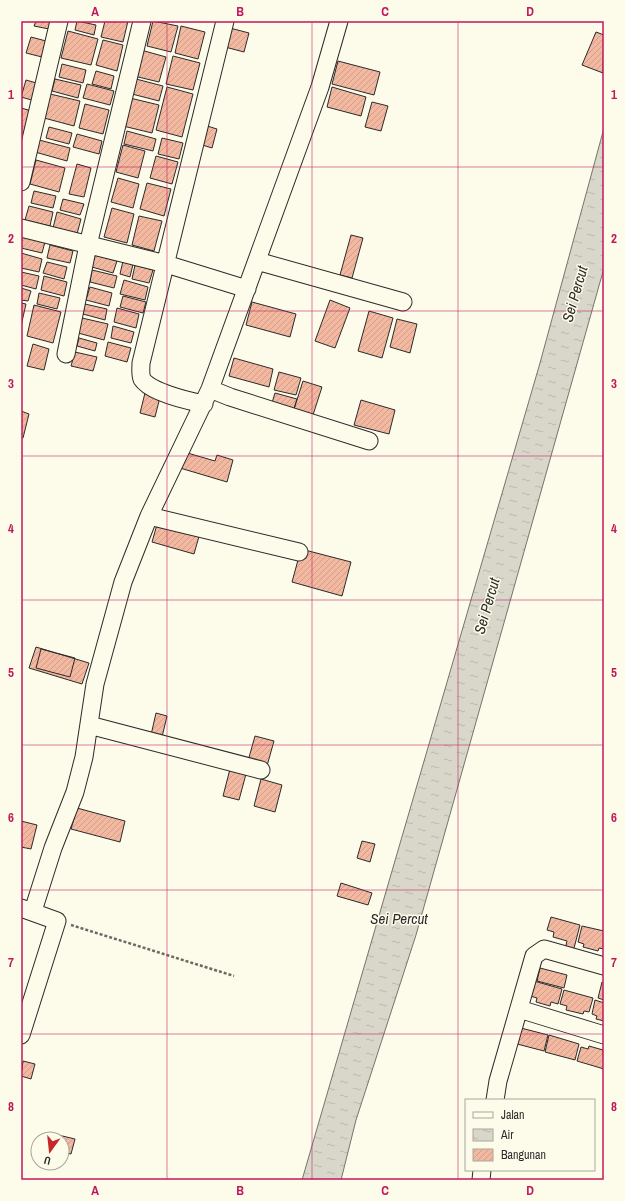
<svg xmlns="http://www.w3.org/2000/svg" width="625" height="1201" viewBox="0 0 625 1201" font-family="'Archivo Narrow',sans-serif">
<defs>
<pattern id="water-ripples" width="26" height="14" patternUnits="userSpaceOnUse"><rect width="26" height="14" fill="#d8d7c9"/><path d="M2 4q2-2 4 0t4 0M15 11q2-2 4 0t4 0" fill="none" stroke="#bab9ad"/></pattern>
<pattern id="building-hatch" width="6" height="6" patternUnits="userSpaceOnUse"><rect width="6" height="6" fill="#f2b8a0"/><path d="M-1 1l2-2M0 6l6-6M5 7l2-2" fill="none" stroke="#d09e8a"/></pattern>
</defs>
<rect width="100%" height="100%" fill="#fdfbea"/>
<path fill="url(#water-ripples)" stroke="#74746e" d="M604 128V268L416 935 356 1120 341 1180H302L540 363Z"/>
<path fill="url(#building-hatch)" stroke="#2b2b2b" d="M36 21H51L49 29 34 26Z
M77 21 96 25 94 35 75 30Z
M105 21H128L123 42 101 37Z
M153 21 178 26 171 52 147 46Z
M181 26 205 32 198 59 175 53Z
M230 28 249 33 244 52 225 47Z
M68 31 98 39 91 65 61 58Z
M596 32 604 35 603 73 582 65Z
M31 37 46 41 42 57 26 53Z
M103 40 123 45 117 71 96 65Z
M141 50 166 57 159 82 134 76Z
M173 56 200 63 193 90 166 84Z
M338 61 380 72 374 95 332 84Z
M62 64 86 70 83 83 59 77Z
M96 71 114 76 111 89 92 84Z
M55 79 81 85 78 98 52 91Z
M136 79 163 86 159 101 132 94Z
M26 80 40 84 35 101 21 97Z
M87 84 114 91 110 105 83 98Z
M167 87 193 94 182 137 156 130Z
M332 87 366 97 361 116 327 107Z
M50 94 80 101 74 126 44 118Z
M130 98 159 105 152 133 123 126Z
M372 102 388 106 381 131 365 127Z
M85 104 109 110 103 134 79 128Z
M21 108 32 111 24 144 21 143Z
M204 125 217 129 212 148 199 144Z
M49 127 72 133 69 144 46 138Z
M127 131 156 139 153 151 124 144Z
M77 134 102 141 99 154 73 147Z
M162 138 183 143 179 159 158 154Z
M39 140 70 148 67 161 35 152Z
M123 145 145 151 138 178 116 172Z
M156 156 178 162 172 184 150 178Z
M36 160 65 168 59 192 30 184Z
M77 164 91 168 84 197 69 194Z
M118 178 139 184 133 208 111 202Z
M147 183 171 189 164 216 140 209Z
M34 191 56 196 53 208 31 203Z
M63 199 84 204 80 215 60 210Z
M29 206 53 212 50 226 25 220Z
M112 208 134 214 127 243 104 237Z
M57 212 81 219 77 234 53 228Z
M139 216 162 221 154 251 132 245Z
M351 235 363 238 352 278 340 275Z
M22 236 45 242 42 253 21 248Z
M50 245 73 251 70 263 47 258Z
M21 253 42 259 39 272 21 268Z
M95 255 117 261 113 273 92 267Z
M123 261 133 264 130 277 120 274Z
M47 262 67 267 64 279 43 273Z
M135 265 153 270 149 283 132 279Z
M92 270 117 276 114 288 90 282Z
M21 272 39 276 36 289 21 285Z
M44 276 67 282 64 296 41 290Z
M124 280 148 287 145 300 120 294Z
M90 287 112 293 109 306 86 300Z
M21 288 31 291 28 301 21 300Z
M39 293 60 298 57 309 37 304Z
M123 296 146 302 143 313 120 307Z
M330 300 350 308 335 348 315 341Z
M252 302 296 314 290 337 246 325Z
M21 303 26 304 21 326Z
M85 304 107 309 105 320 83 314Z
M34 305 61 312 53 343 27 336Z
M117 308 139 314 136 328 114 322Z
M369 311 393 318 382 358 358 351Z
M82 318 108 324 104 340 78 333Z
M397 319 417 324 410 353 390 347Z
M113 326 134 332 131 343 111 338Z
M79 338 97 343 95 351 77 346Z
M108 342 131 348 127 362 105 356Z
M33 344 49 349 44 370 27 366Z
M75 352 97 357 93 371 71 366Z
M234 358 273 369 269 387 229 376Z
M279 372 301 378 296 395 274 390Z
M303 381 322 387 313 415 294 409Z
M145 393 160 397 155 417 140 413Z
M275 393 297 399 293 412 271 406Z
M361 400 395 410 389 434 354 425Z
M21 411 29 414 23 438H21Z
M184 452 215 461 217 455 233 460 227 482 180 468Z
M158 521 200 533 194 554 152 542Z
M301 549 351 562 342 596 292 582Z
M36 647 89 663 82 684 29 668Z
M41 649 75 658 70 677 36 668Z
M156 713 167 716 162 737 151 735Z
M255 736 274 741 267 766 248 761Z
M230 769 246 774 239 800 223 796Z
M261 779 282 785 275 812 254 806Z
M77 808 125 821 120 842 71 829Z
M21 821 37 825 31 849 21 847Z
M362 841 375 844 370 862 357 858Z
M341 883 372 893 368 905 337 896Z
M551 917 580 925 573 952 565 949 567 941 553 937 554 932 547 930Z
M582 926 604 931V949L599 948 598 951 583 947 584 944 578 942Z
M540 968 567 975 564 988 537 981Z
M534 981 562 989 558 1004 551 1002 550 1006 536 1002 537 998 530 996Z
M602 982 604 983V1000L598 998Z
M564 990 593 998 589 1012 584 1011 583 1014 566 1010 567 1006 560 1004Z
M595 1000 604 1003V1021L596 1019 597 1016 592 1014Z
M521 1028 548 1035 544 1051 517 1044Z
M549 1035 579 1044 575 1060 545 1052Z
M589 1046 603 1050 604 1069 577 1061 581 1047 588 1049Z
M23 1061 35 1064 31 1079 21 1076Z
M54 1134 75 1139 71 1154 62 1152V1139H53Z"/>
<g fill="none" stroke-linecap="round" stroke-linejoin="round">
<g stroke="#2b2b2b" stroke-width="19">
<path id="minor" d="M21 182 59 21
M21 228 166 264 247 289
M257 261 403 302
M66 354 88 245 142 21
M210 389 230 397 369 441
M204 404C189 401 150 392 142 379 140 374 141 368 141 363L225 21
M149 516 299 552
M89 725 261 770
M21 908 57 921 21 1035
M33 911 53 848 75 792 84 757 95 684 123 582 149 516 210 389 320 87 339 21
M519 1009 604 1035
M495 1100 498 1081 534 956 544 949 604 966
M481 1180 482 1170"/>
</g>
<path stroke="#6a6964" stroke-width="2.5" stroke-dasharray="3 2" stroke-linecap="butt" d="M71 925 234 976"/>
<use href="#minor" stroke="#fdfbea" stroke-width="17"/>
</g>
<path fill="none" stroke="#c2185b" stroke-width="1" stroke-opacity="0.55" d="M167 21V1180M312 21V1180M458 21V1180M21 167H604M21 311H604M21 456H604M21 600H604M21 745H604M21 890H604M21 1034H604"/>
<g text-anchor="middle" stroke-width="3" stroke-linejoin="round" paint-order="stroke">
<g font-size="15" font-style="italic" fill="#2b2b2b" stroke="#fdfbea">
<text transform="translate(575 294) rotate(-74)" y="5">Sei Percut</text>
<text transform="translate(487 606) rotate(-74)" y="5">Sei Percut</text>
<text x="399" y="924">Sei Percut</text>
</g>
</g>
<rect width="625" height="1201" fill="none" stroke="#fdfbea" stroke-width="44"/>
<rect x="465" y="1099" width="130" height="72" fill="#fdfbea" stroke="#a9a89e"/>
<rect x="473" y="1112" width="20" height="6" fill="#fdfbea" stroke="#a9a89e"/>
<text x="501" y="1119" font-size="12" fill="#2b2b2b">Jalan</text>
<rect x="473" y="1129" width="20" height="12" fill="url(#water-ripples)" stroke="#a9a89e"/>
<text x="501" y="1139" font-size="12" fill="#2b2b2b">Air</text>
<rect x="473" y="1149" width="20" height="12" fill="url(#building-hatch)" stroke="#a9a89e"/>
<text x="501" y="1159" font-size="12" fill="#2b2b2b">Bangunan</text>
<g transform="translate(50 1151) rotate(195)"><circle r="19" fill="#fdfbea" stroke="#a9a89e"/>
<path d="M0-3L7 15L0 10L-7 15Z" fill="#c62828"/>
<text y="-6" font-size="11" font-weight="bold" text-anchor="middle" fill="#2b2b2b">U</text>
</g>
<rect x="22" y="22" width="581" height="1157" fill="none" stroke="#c2185b" stroke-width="1.5"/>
<g font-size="13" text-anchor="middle" font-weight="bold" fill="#c2185b">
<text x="95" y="16">A</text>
<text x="240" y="16">B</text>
<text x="385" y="16">C</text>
<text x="530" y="16">D</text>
<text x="11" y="99">1</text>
<text x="614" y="99">1</text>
<text x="11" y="243">2</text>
<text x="614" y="243">2</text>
<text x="11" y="388">3</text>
<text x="614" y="388">3</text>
<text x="11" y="533">4</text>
<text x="614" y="533">4</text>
<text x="11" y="677">5</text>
<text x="614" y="677">5</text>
<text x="11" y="822">6</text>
<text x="614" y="822">6</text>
<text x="11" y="967">7</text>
<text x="614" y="967">7</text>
<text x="11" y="1111">8</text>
<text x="614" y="1111">8</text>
<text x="95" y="1195">A</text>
<text x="240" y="1195">B</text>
<text x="385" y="1195">C</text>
<text x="530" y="1195">D</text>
</g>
</svg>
